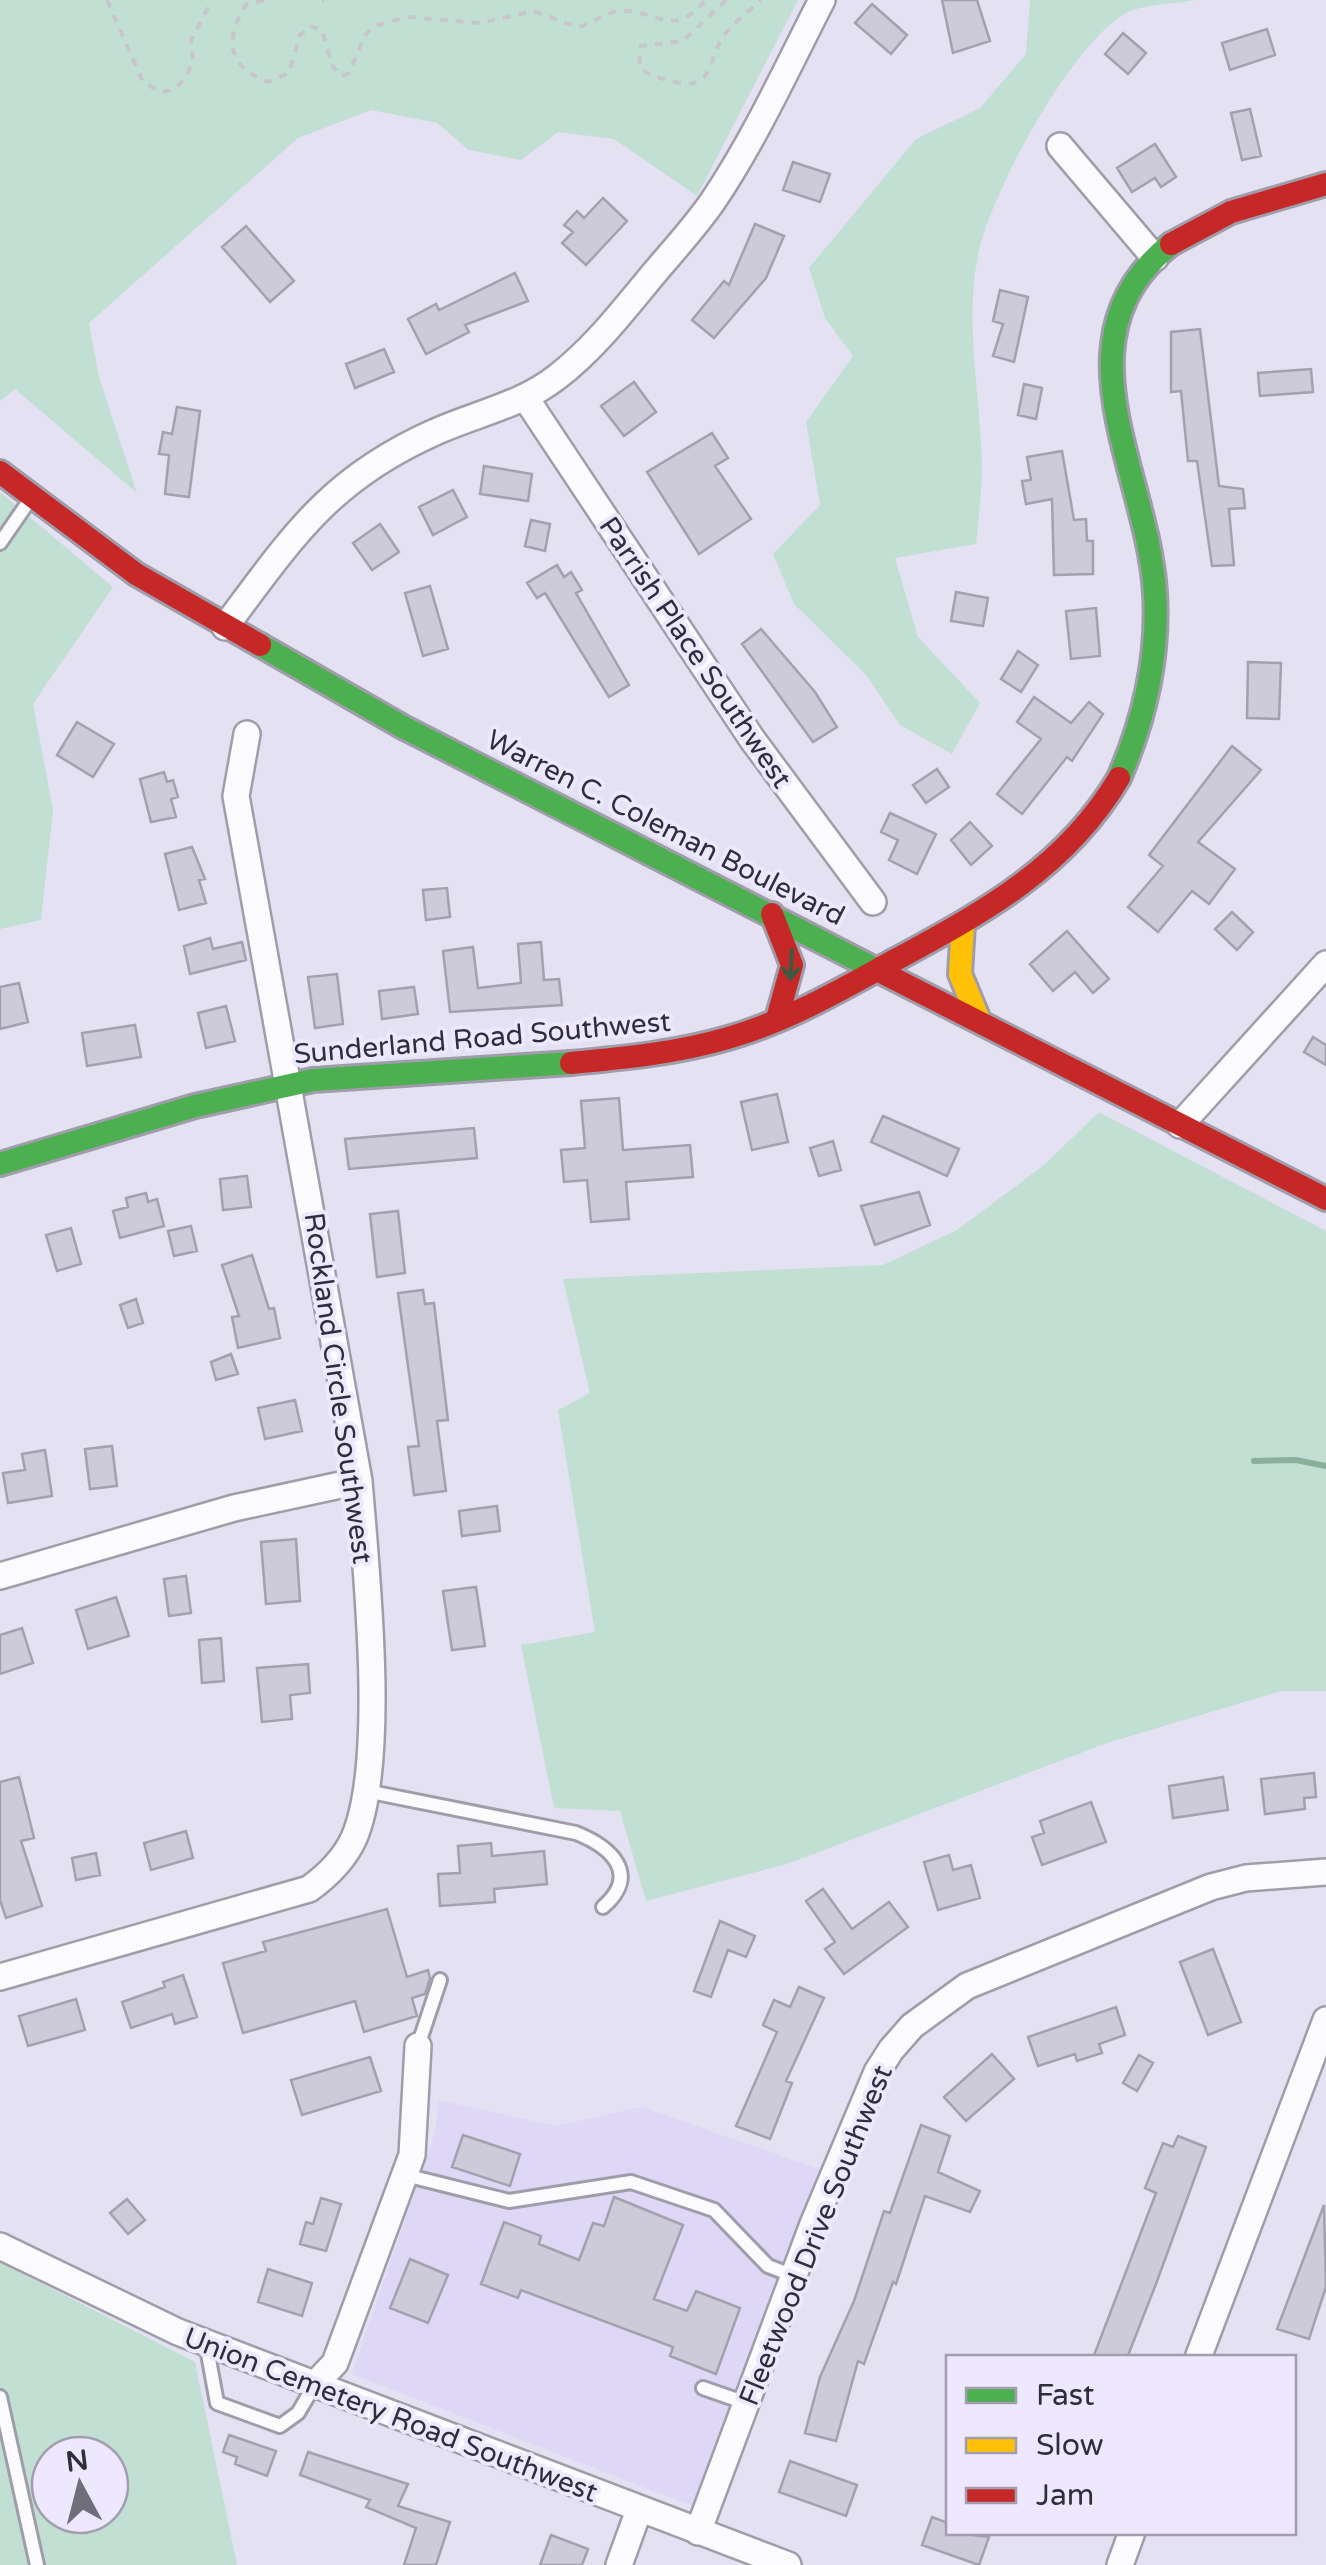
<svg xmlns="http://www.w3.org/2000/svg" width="1326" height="2565" viewBox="0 0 1326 2565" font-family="'Varela Round',sans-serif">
<rect width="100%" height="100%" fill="#e4e1f2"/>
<path fill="#ded8f6" d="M438 2100 556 2126 642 2107 825 2171 692 2506 352 2374 435 2132Z"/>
<path fill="#c2dfd3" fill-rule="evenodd" d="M0 0H798L697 196 614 139 558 132 521 160 469 150 437 123 371 110 298 138 89 323 99 377 137 493 15 389 0 401Z
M1030 0H1195C1175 4 1146 4 1128 12 1073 40 989 196 978 255 964 325 981 398 982 468 982 493 978 519 976 544L895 558 918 637 980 703 952 754 900 725 866 675 794 604 773 554 820 505 806 422 853 356 825 318 809 268 916 139 980 108 1026 54Z
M0 492 113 587 33 704 53 810 41 920 0 929Z
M1099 1112 1326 1231V1691H1281L1107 1743 787 1864 646 1901 620 1811 554 1808 521 1645 595 1632 558 1410 590 1393 563 1279 883 1265 957 1230 1044 1165Z
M0 2262 195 2362 237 2565H0ZM50 2455H110V2515H50Z"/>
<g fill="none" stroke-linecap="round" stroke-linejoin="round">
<path stroke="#8ab09c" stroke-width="6" d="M1254 1461 1296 1460 1326 1466"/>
</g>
<path fill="#cdcad9" stroke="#a4a1ae" stroke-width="2.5" d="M942 0H977L990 41 953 53Z
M872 4 907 35 891 54 855 23Z
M1267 29 1275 55 1230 70 1222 43Z
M1123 33 1146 53 1128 74 1105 54Z
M1250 109 1261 156 1242 160 1231 113Z
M1155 144 1176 177 1161 187 1155 178 1132 192 1117 168Z
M793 162 830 174 820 202 783 190Z
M603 198 627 221 586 265 562 243 573 232 564 225 577 211 584 218Z
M755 224 784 236 766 278 714 338 692 320 724 281 729 285Z
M246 226 294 281 270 302 222 247Z
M515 273 528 301 465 325 469 332 426 354 408 319 436 304 439 310Z
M1000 290 1028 297 1014 362 993 356 1003 324 993 321Z
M1200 329 1219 486 1243 489 1245 508 1229 509 1234 565 1212 566 1197 461H1188L1181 391 1171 392V332Z
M384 349 394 372 355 388 346 364Z
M1311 369 1313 392 1260 396 1258 373Z
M634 382 656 412 624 436 601 406Z
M1024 384 1042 388 1036 419 1018 415Z
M177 407 200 411 189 497 165 494 169 455 159 454 163 432 172 434Z
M712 433 728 458 715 466 751 519 699 554 647 472Z
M1062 451 1074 520 1086 519 1087 541H1093V574L1054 575 1052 499 1026 504 1022 481 1031 480 1027 457Z
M484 466 532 474 528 501 480 494Z
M453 490 467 517 433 535 419 507Z
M531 520 550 524 545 551 525 546Z
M380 524 399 552 372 570 353 543Z
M557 565 564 577 571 572 582 590 576 593 629 685 609 697 545 593 537 598 527 583Z
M430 586 448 649 423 656 405 593Z
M956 592 988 598 983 626 951 621Z
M1096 608 1100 656 1071 659 1066 611Z
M761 629 815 692 837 727 813 742 742 644Z
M1018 651 1038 665 1021 692 1001 679Z
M1248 662 1281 663 1279 719 1247 718Z
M1034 697 1071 723 1089 702 1103 714 1072 761 1067 757 1022 814 997 794 1041 739 1017 722Z
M77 722 114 744 93 777 57 755Z
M1232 746 1261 770 1198 842 1235 869 1209 904 1192 891 1158 932 1128 907 1163 866 1149 855Z
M937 769 949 787 926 803 913 785Z
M164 772 167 782 173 780 178 797 171 799 176 817 151 822 140 779Z
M890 813 936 834 917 874 889 860 898 840 881 832Z
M970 822 992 846 971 865 951 840Z
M192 847 205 879 199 880 206 903 179 910 165 854Z
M447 888 450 917 426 920 423 890Z
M1232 912 1253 932 1237 950 1215 929Z
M1067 931 1109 979 1093 993 1075 972 1053 991 1030 964Z
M210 938 213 949 242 942 246 960 190 974 184 946Z
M541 942 544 980 559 979 562 1005 450 1012 443 951 473 947 478 988 521 983 518 944Z
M337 974 343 1024 315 1028 308 977Z
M19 983 28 1022 0 1029V987Z
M414 987 418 1014 382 1019 379 991Z
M226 1006 235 1041 206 1048 198 1013Z
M135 1025 141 1057 87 1066 82 1033Z
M1313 1037 1326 1045V1065L1304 1052Z
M777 1094 788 1142 752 1150 741 1102Z
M619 1098 623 1150 690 1145 693 1177 626 1182 629 1219 591 1222 587 1180 564 1182 561 1150 585 1148 581 1101Z
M883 1116 959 1149 947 1176 871 1142Z
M474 1128 477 1158 349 1169 345 1139Z
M833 1141 841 1170 819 1176 810 1148Z
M247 1176 251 1207 223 1210 220 1179Z
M919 1192 930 1225 875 1245 861 1206Z
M146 1193 148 1202 157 1199 164 1226 120 1238 113 1211 128 1207 126 1198Z
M398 1211 405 1273 377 1277 370 1214Z
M191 1226 197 1251 174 1256 168 1231Z
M71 1228 81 1264 57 1271 46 1235Z
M252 1255 269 1309 274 1308 280 1338 238 1348 232 1317 239 1316 222 1265Z
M423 1290 425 1304 434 1303 448 1420 437 1421 446 1491 414 1495 408 1447 419 1446 398 1293Z
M136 1299 143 1323 128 1328 120 1305Z
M231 1354 238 1374 216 1380 211 1362Z
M295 1400 302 1431 265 1439 258 1408Z
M112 1446 117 1486 90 1489 85 1449Z
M45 1450 52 1496 8 1503 3 1473 25 1470 22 1454Z
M497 1506 500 1531 462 1536 459 1511Z
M296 1539 300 1601 266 1604 261 1542Z
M186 1576 191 1613 169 1616 164 1579Z
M476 1587 485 1646 452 1650 443 1591Z
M116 1597 129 1636 88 1649 76 1610Z
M22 1628 33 1663 0 1674V1635Z
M221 1638 224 1681 202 1683 199 1640Z
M308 1664 310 1693 290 1695 292 1719 262 1722 257 1668Z
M1314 1773 1316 1797 1304 1798 1305 1809 1265 1814 1261 1779Z
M19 1777 34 1838 21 1841 42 1906 6 1918 0 1900V1782Z
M1223 1777 1228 1810 1173 1818 1169 1786Z
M1091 1802 1106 1842 1042 1865 1032 1837 1044 1833 1040 1821Z
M186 1831 193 1858 151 1870 144 1843Z
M491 1843 492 1856 544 1851 547 1884 494 1889 495 1902 440 1906 438 1874 460 1873 458 1846Z
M96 1853 100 1875 76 1880 72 1858Z
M949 1855 953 1870 971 1865 980 1898 938 1910 924 1862Z
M823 1889 852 1929 889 1902 908 1927 844 1974 825 1949 835 1942 806 1901Z
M387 1909 407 1977 428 1970 430 1978 425 1994 412 1998 417 2016 364 2032 355 2001 243 2033 223 1963 266 1951 263 1942Z
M720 1921 755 1936 746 1957 728 1950 711 1997 694 1991Z
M1213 1949 1241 2022 1208 2035 1180 1962Z
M183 1975 197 2017 175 2024 172 2014 131 2028 122 2002 165 1987 163 1982Z
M799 1987 824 1998 786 2081 792 2083 770 2139 736 2126 777 2032 763 2025 774 2000 790 2007Z
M76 1999 85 2030 28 2046 19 2016Z
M1116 2007 1125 2035 1099 2044 1102 2053 1077 2061 1075 2054 1038 2066 1028 2037Z
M992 2054 1014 2079 966 2121 944 2097Z
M1139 2055 1153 2063 1137 2091 1123 2083Z
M370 2057 381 2091 302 2115 291 2080Z
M921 2125 950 2136 938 2172 980 2191 970 2212 925 2196 896 2284 893 2282 864 2364 858 2361 836 2441 805 2433 820 2377 854 2301 884 2211 890 2213Z
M463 2135 520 2154 510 2186 452 2167Z
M1178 2136 1206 2147 1156 2284 1127 2358H1093L1156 2193 1145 2188 1163 2143 1173 2147Z
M614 2197 683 2225 654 2299 687 2311 696 2291 740 2308 716 2374 670 2356 673 2347 521 2290 518 2298 481 2284 504 2222 541 2236 539 2244 579 2260 593 2223 604 2226Z
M321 2198 341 2204 326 2251 300 2244 306 2222 313 2224Z
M127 2199 145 2220 128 2234 110 2213Z
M1324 2205 1326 2287 1309 2339 1277 2329Z
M410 2259 448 2275 428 2323 390 2308Z
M268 2269 312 2283 302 2316 258 2302Z
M229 2435 276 2451 267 2476 235 2464 237 2457 223 2452Z
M308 2452 408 2484 398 2506 450 2522 436 2565H404L416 2528 366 2507 370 2500 300 2475Z
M790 2461 857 2485 846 2516 779 2492Z
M932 2517 948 2523V2532L989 2537 979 2565 922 2545Z
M551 2535 588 2549 582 2565H540Z"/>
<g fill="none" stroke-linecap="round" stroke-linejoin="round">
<g stroke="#a09daa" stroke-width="18">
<path id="lane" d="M0 543 27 504
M366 1791 576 1833C611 1847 641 1874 603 1907
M418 2046 440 1980
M405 2175 509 2201 631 2182 714 2210 768 2266 794 2276
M206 2343 217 2403 280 2426 298 2413 315 2384
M703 2388 746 2403
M0 2397 37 2565"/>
</g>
<g stroke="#a09daa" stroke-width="30">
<path id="street" d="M1060 146 1155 258
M525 397 752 739 873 902
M225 627C291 539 328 480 433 433 474 414 520 406 557 377 591 351 619 316 646 283 668 256 693 230 713 201 756 137 787 68 822 0
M1180 1125 1326 964
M0 1576 234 1508 359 1481
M0 1977 309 1889C327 1876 344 1860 354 1838 387 1761 366 1568 359 1481L236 796 247 734
M0 2246 178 2332 788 2565
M1198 2358 1326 2020
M315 2384 335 2363 412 2155 418 2046
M698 2532 813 2224 877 2072 891 2050 912 2026 967 1986 1211 1887 1246 1878 1326 1872
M619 2565 639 2510
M1120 2565 1132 2532"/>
</g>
<g stroke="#a09daa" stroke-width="28">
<path id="fast" d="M260 645 403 727 879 971
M1119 778C1145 718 1159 658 1155 593 1148 473 1052 338 1171 244
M0 1164 195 1106 313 1080 571 1063"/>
</g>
<g stroke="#a09daa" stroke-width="28">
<path id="slow" d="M963 924 960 974 979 1020"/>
</g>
<g stroke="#a09daa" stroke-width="28">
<path id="jam" d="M1171 244 1231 212 1326 184
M0 472 136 574 260 645
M772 914 792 965 777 1019
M879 971 1326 1199
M571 1063C624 1058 677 1053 728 1038 784 1022 835 993 886 965 978 915 1064 871 1119 778"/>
</g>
<path stroke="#c8c6cc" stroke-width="4" stroke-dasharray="8 8" stroke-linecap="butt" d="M107 0 143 82 161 92 173 90 185 79 193 61 191 40 212 0
M264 0 246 5C225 39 226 66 268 82L289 73 300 35 310 26 322 30 332 65 341 76 349 73 365 35 375 26 407 17 480 23 534 11 577 27C593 25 603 12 620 11 661 10 670 40 706 0
M322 0H324
M726 0 683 41 641 46 639 67C648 75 657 77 668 80 711 93 706 69 721 40 730 25 748 12 761 0"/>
<use href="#lane" stroke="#fbfafd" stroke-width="12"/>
<use href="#street" stroke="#fbfafd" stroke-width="25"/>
<use href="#fast" stroke="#4caf50" stroke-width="22"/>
<use href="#slow" stroke="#ffc107" stroke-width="22"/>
<use href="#jam" stroke="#c62828" stroke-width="22"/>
</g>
<defs><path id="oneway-shaft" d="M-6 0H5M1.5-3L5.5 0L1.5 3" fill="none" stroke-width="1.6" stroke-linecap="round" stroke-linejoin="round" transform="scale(2.5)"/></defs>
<use stroke="#3a5b42" href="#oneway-shaft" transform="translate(791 965) rotate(93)"/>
<g text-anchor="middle" stroke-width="8" stroke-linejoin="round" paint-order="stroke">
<g font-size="28" fill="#312e3b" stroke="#ede8fd">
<text transform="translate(696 652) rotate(56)" y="10">Parrish Place Southwest</text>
<text transform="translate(666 827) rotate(27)" y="10">Warren C. Coleman Boulevard</text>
<text transform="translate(482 1037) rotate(-5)" y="10">Sunderland Road Southwest</text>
<text transform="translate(339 1388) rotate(82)" y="10">Rockland Circle Southwest</text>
<text transform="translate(815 2235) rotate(-68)" y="10">Fleetwood Drive Southwest</text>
<text transform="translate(391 2414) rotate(21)" y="10">Union Cemetery Road Southwest</text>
</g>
</g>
<rect x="946" y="2355" width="350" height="180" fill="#ede8fd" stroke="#a29eaf" stroke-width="2.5"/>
<rect x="966" y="2388" width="50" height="15" fill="#4caf50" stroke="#a29eaf" stroke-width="2.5"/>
<text x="1036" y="2405" font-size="30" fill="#312e3b">Fast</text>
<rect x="966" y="2438" width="50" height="15" fill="#ffc107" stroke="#a29eaf" stroke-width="2.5"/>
<text x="1036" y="2455" font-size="30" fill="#312e3b">Slow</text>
<rect x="966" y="2488" width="50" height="15" fill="#c62828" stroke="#a29eaf" stroke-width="2.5"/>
<text x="1036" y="2505" font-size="30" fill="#312e3b">Jam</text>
<g transform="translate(80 2485) rotate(353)"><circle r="48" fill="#ede8fd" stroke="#a29eaf" stroke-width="2.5"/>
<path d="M0-8L18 38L0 25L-18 38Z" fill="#706d7b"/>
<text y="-15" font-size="28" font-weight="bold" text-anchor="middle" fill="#312e3b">N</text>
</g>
</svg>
